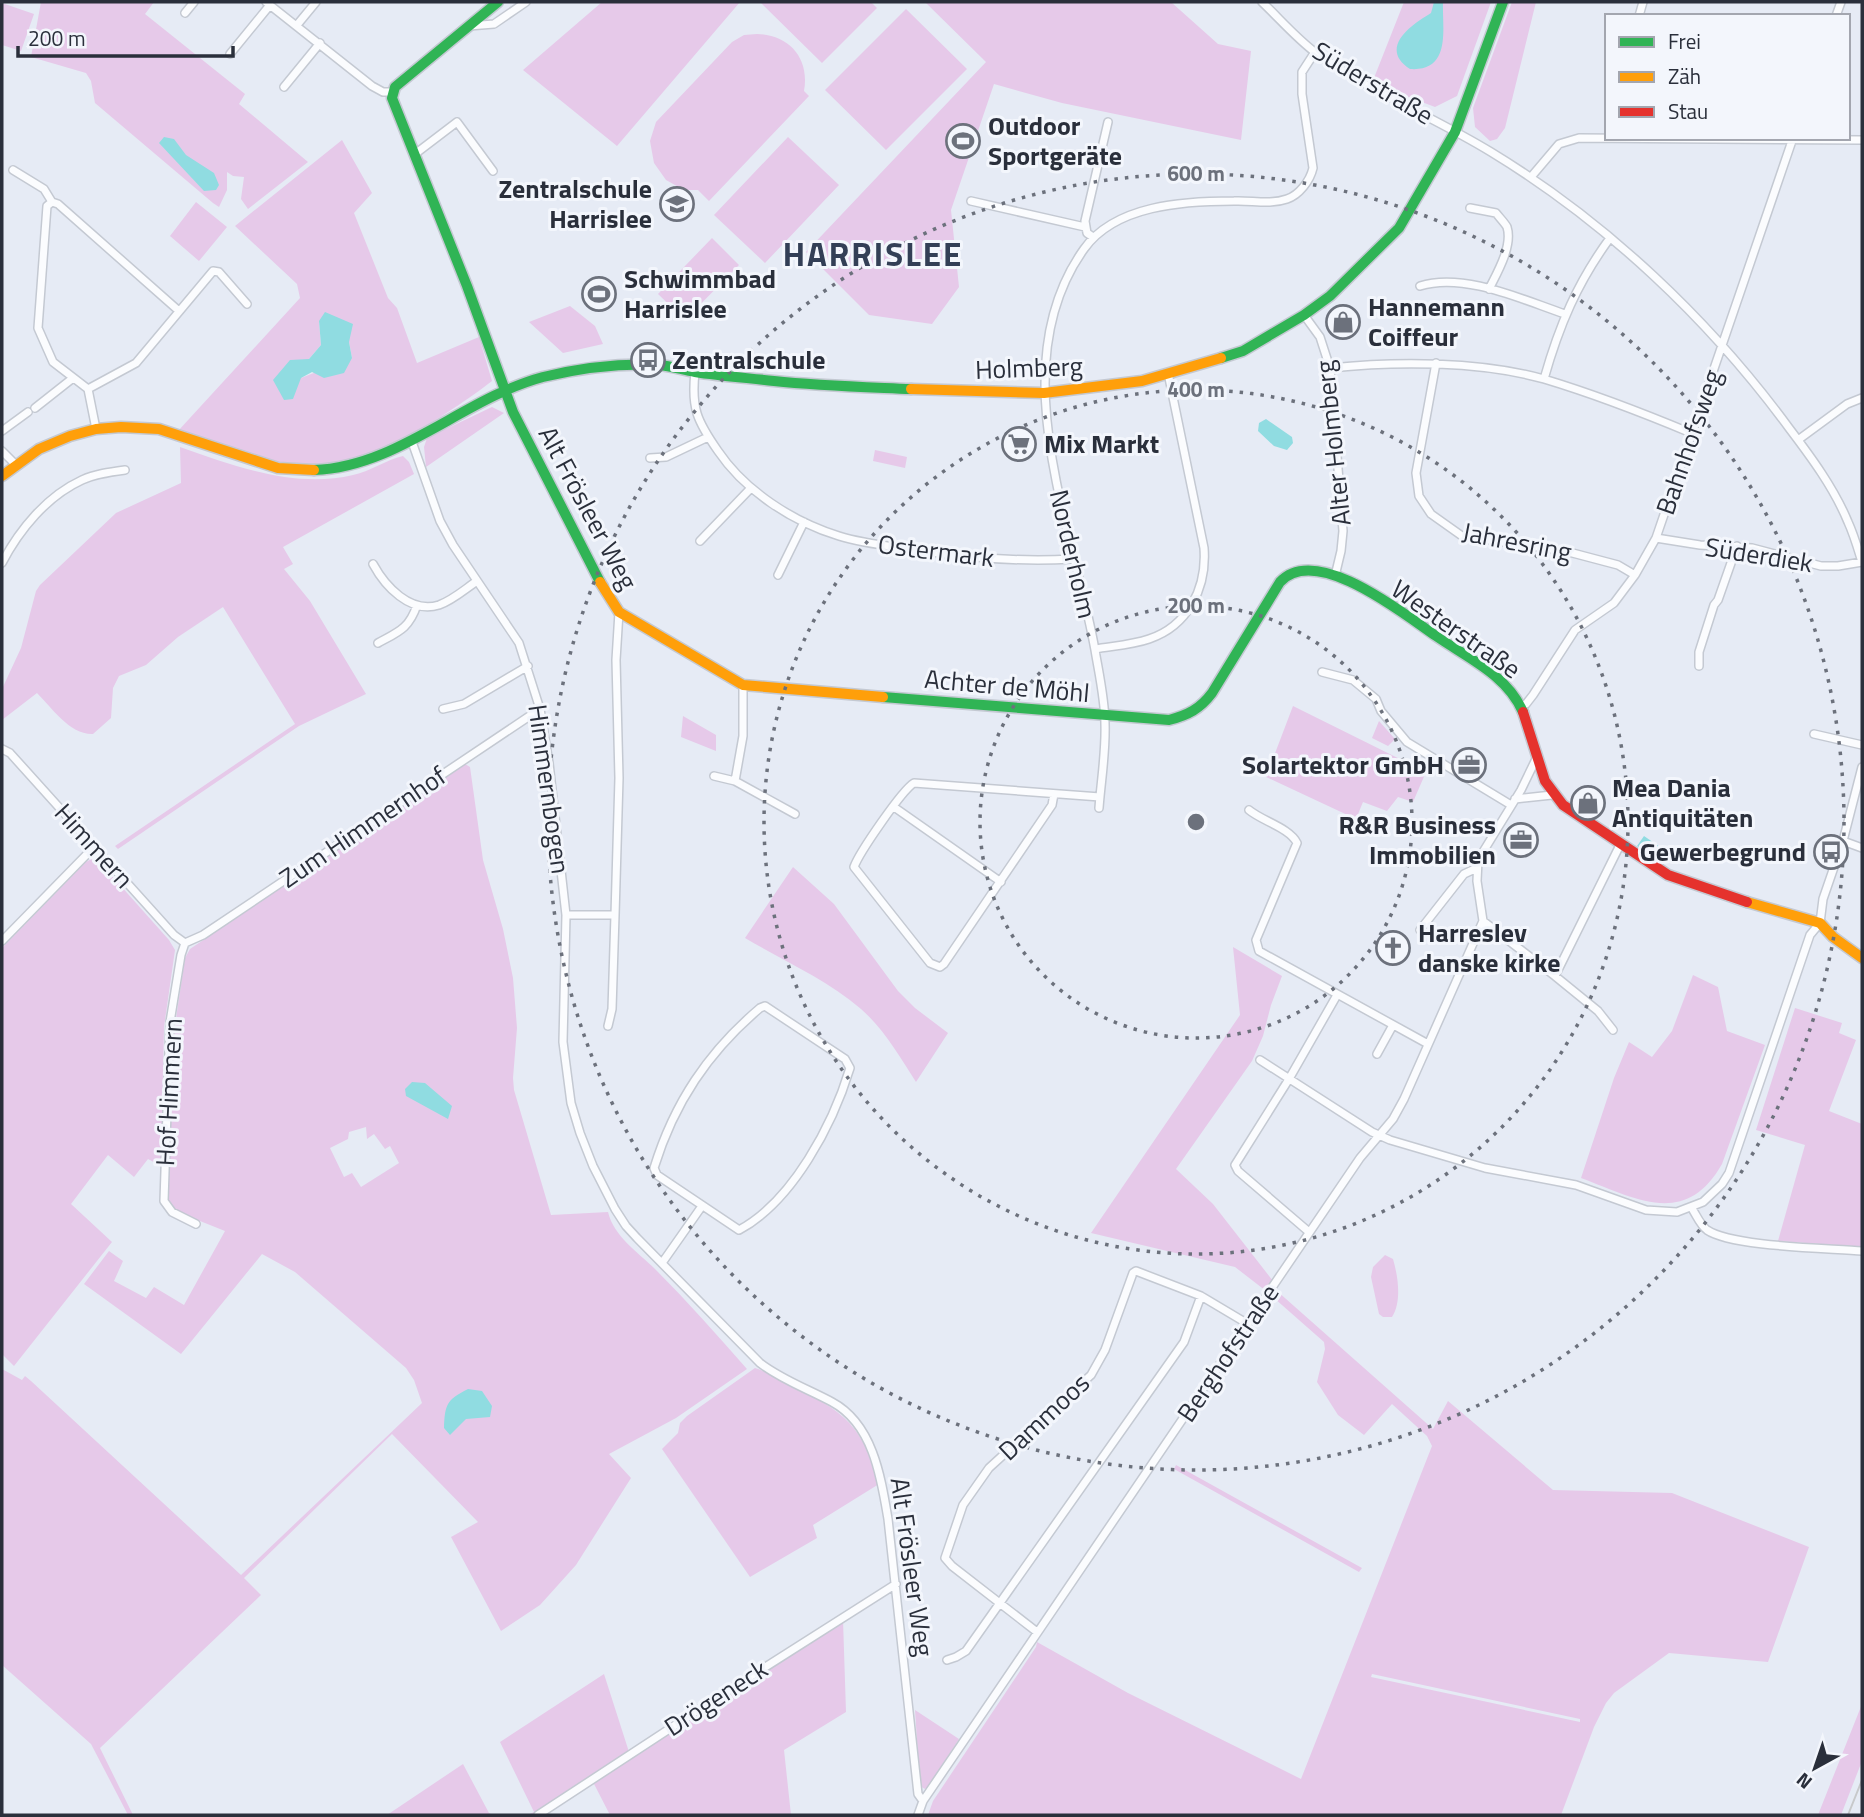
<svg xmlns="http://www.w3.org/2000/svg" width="1864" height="1817" viewBox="0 0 1864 1817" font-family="'Titillium Web',sans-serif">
<rect width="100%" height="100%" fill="#e6ebf5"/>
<path fill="#e6c9e9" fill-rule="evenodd" d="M41 2H154L145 14 245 94 239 104 308 162 248 209 241 199 244 177 233 176 227 172V190L219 207 213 203 95 103 91 81 86 73 31 57Z
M602 2H740L617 146 523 70Z
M760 2H871L877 8 822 63Z
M925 2H1171L1218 44 1251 51 1241 140 1062 103 994 84 951 210 959 287 932 324 869 315 806 252 986 62Z
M1404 2H1491L1457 96 1435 107 1372 83Z
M1512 2H1536L1505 128 1497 139 1490 141 1475 127 1473 108Z
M2 3 34 14 21 51 2 45Z
M906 9 967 69 886 150 825 90Z
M757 34C789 35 810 58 804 91L809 96 709 201 698 190H684L666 180 654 163 650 141 656 122 732 42 744 35Z
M788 137 839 185 765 263 714 215Z
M342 140 372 193 354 213 388 298 397 308 417 363 479 337 492 381C445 417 362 471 301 467 258 465 218 445 178 431L300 298 297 284 235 226ZM319 321 349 342 352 358 301 378 309 359 321 345Z
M196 202 227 227 199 261 170 236Z
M712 238 739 265 685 320 658 294Z
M570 306 595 326 603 344 563 353 529 322Z
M492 407 504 413 426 467 424 447 427 438Z
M180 447C234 466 295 489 353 475 371 471 386 460 403 456L409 462 414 474 283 547 293 564 284 569 310 601 366 694 299 726 118 849 115 846 295 724 223 607 178 637 146 665 119 676 113 688 111 718 93 734C70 735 52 708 37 693L2 720V689L21 648 36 591 40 585 116 513 181 483Z
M875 450 907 457 905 468 873 461Z
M1293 706 1426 772 1413 802 1398 797 1387 811 1363 802 1356 819 1266 777Z
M683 716 716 735V751L681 737Z
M1379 721 1395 739 1388 746 1372 738Z
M465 764 470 767 483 860 503 929 513 978 517 1028 513 1078 514 1090 551 1215 608 1212C614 1237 638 1252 655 1269 687 1301 717 1335 747 1369L676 1418 609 1454 631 1478 576 1565 540 1605 501 1631 451 1537 478 1522 392 1434 244 1578 261 1595 100 1748 133 1815H128L91 1744 2 1665V1369L22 1380 25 1376 31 1381 241 1575 422 1403 414 1380 406 1368 295 1272 262 1254 181 1354 84 1284 109 1251 123 1261 114 1281 146 1298 154 1287 184 1305 225 1231 175 1211 168 1200 174 1032 185 958 190 949ZM366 1127 367 1139 374 1134 385 1149 390 1146 399 1163 361 1187 352 1173 344 1177 330 1148 348 1139 349 1132Z
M95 857 169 940 175 950 164 1027 161 1166 148 1159 134 1177 108 1155 71 1204 112 1242 14 1366 2 1354V948L86 862Z
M793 867 834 904 898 991 915 1008 948 1033 916 1082C900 1057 884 1029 861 1009 826 979 784 961 745 938Z
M1233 947 1282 976 1271 1005 1263 1036 1252 1061 1176 1169 1213 1204 1273 1281 1266 1291 1235 1267 1091 1233 1240 1015Z
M1693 975 1718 987 1727 1031 1765 1045 1722 1164C1685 1229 1635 1198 1581 1178L1614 1078 1629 1042 1652 1057 1672 1031Z
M1795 1008 1842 1023 1839 1033 1856 1040 1829 1111 1862 1124V1247L1778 1241 1805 1145 1756 1130Z
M1385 1255 1393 1259C1398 1276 1402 1302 1392 1317H1383L1379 1314 1371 1277 1373 1267Z
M1277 1291 1433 1429 1448 1401 1553 1490 1672 1493 1809 1547 1768 1662 1669 1653 1614 1693 1606 1703 1594 1727 1561 1815H928L933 1801 1036 1647 1037 1642 1128 1693 1301 1779 1432 1446 1427 1436 1392 1404 1364 1435 1338 1415 1317 1382 1325 1349 1324 1342 1274 1298ZM1372 1674 1580 1719V1722L1371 1677Z
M755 1368C770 1373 785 1382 799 1389 849 1415 863 1429 879 1484L813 1525 817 1538 750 1577 662 1449 678 1433 680 1423 687 1416Z
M1176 1465 1362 1568 1359 1572 1174 1469Z
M843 1620 846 1712 784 1750 791 1815H610L593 1782Z
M604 1674 629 1752 542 1810 545 1815H528L534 1812 500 1742Z
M1862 1704V1761L1841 1815H1818Z
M915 1710 959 1739 928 1787 925 1789 920 1786Z
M463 1764 489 1813 493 1815H387Z"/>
<path fill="#90dce1" d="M1434 2H1443C1442 28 1452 72 1410 69 1378 48 1411 25 1431 13Z
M164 137 174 139 186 155 214 173 219 185 216 190 204 191 159 143Z
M325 312 353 324 349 342 352 358 344 373 324 378 312 372 301 378 293 399 284 400 273 380 290 360 309 359 321 345 319 321Z
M1266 419 1292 437 1293 443 1287 450 1274 446 1258 431 1259 423Z
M1644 836 1660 847 1653 857 1637 846Z
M412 1082 425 1083 452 1106 448 1119 406 1096 405 1089Z
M468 1389 482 1391 492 1406 490 1417 466 1419 450 1435 444 1428C445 1405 446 1400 468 1389Z"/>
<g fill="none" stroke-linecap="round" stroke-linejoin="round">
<g stroke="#c4c9d2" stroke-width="10">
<path id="street" d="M266 2 372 86 383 92H393
M1262 2C1279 18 1296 38 1316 53 1370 92 1434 117 1491 152 1606 222 1709 319 1789 428 1811 457 1834 488 1848 522 1854 535 1858 549 1862 562
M185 13 194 2
M1639 16 1643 2
M1836 16 1841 2
M297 25 316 2
M469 26 494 24 526 2
M230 54 270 5
M284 87 320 43
M415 154 457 122 493 171
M13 170 44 189 52 202
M1531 177 1559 144 1579 138 1862 140
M971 201 1085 227
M1470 208 1496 213C1499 217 1505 223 1507 227 1513 246 1497 273 1489 289
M1093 237 1087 233 1085 221 1108 122
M1420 286C1464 272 1523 300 1565 314
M179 311 58 204 52 202 47 206 38 328 53 362 88 389 136 363 213 271 219 272 247 304
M1304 315 1320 337 1330 368 1343 531 1341 551 1335 576
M1436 363 1416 473 1419 496 1431 514 1462 536 1565 551 1618 565 1635 575
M1330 368C1396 361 1480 361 1544 379 1594 394 1643 413 1691 433
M695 372C691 408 697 421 718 451 745 491 793 522 839 536 864 544 891 546 918 550 969 558 1020 562 1072 559
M1544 379C1559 326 1577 283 1610 238
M88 389 96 429
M35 408 73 378
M2 431 28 412
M411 439 440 521 453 545 519 643 540 709 549 763 566 915 563 1042 571 1103 580 1133 593 1166 615 1209 626 1226 637 1238 760 1363C782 1380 808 1389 832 1402 873 1424 881 1477 888 1519L918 1794 923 1801
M1798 440 1847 404 1862 398
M2 451 16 465
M650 458 666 457 708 437
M1656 538 1700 545 1752 548 1821 566H1838L1862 562
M700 541 751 488
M2 563C19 530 47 496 82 480 95 474 110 472 125 470
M373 564C385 586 410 614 439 605 453 600 465 589 477 581
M778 575 804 522
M378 643C398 632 409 629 417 605
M1095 649C1112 646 1132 645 1149 639 1188 626 1207 588 1204 548L1168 373
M1699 666V652L1714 605 1718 600 1737 546
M1322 672 1353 680 1376 699 1381 711 1407 742 1511 805
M1520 706 1526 704 1533 695 1575 630 1614 603 1635 575 1656 538 1793 138
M443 709 464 704 528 666
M1814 734 1862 745
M2 749 10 753 174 935 185 943
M714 776 735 781 795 814
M735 781 743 736V685
M1054 794 1052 805 944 964 940 967 930 963 854 867C859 853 902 790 914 783L1100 797
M1515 799 1552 795
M894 807 1001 882
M1099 808C1101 781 1106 752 1105 724 1105 700 1099 674 1095 650 1073 526 1001 365 1084 249 1115 205 1184 201 1234 201 1251 200 1270 205 1287 199 1299 195 1310 181 1313 168L1302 94V72L1315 52
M1249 810C1262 821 1290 828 1297 843L1256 940 1259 951 1428 1044
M1843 841 1862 848
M566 915H615
M1483 921 1555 976 1620 845
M1420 930 1464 874 1477 868
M2 941 94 847
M185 943 203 935 540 709
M185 943 181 955 170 1022 164 1201 172 1212 196 1224
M1555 976 1598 1011 1613 1030
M765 1006 845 1059 850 1068C833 1124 793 1201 739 1230L657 1175 654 1168C674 1103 708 1052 760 1008Z
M608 1026 612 1009 615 915 619 778 616 660 619 612
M1377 1054 1393 1025
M1260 1060 1372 1132 1390 1140 1485 1168 1576 1185 1646 1210 1677 1212 1703 1202 1722 1184 1729 1173 1810 935 1820 923 1823 899 1843 841 1862 767
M1691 1207C1696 1214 1700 1225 1707 1230 1732 1247 1828 1248 1862 1251
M1309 1232 1238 1171 1235 1165 1289 1079 1337 995
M662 1263 702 1206
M1037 1632 952 1566 945 1558 963 1505 989 1468 1091 1375 1105 1350 1133 1273 1136 1271 1201 1296 1248 1324
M947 1660 956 1657 966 1651 1184 1342 1201 1296
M538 1815 712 1701 896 1584
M918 1815 923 1801 1360 1158 1393 1119 1404 1099 1483 921 1477 881 1478 860 1521 790 1536 759"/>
</g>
<g stroke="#c4c9d2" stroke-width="13">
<path id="fast" d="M498 2 395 87 392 98 467 286 513 412 600 582
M1221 358 1243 351 1304 315 1330 296 1399 228 1455 132 1503 2
M314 470C398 467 464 398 543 377 581 368 619 363 659 365 671 366 683 370 695 372 721 376 748 378 774 381 820 386 865 387 911 389
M883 697 1169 720C1188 715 1200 709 1212 693L1280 582C1316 543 1404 614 1436 636 1468 658 1507 675 1523 712"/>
</g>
<g stroke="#c4c9d2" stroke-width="13">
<path id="slow" d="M911 389 1044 393 1142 381 1221 358
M2 476 39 449 70 436 96 429 121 427 159 429 278 468 314 470
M600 582 619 612 743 685 883 697
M1747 902 1820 923 1833 937 1862 958"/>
</g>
<g stroke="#c4c9d2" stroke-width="13">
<path id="jam" d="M1523 712 1545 781 1563 805 1668 875 1747 902"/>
</g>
<use href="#street" stroke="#fbfcfe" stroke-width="7"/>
<use href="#fast" stroke="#30b455" stroke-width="10"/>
<use href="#slow" stroke="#ff9f0a" stroke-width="10"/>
<use href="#jam" stroke="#e5322d" stroke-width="10"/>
<path stroke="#c7c9cb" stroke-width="2" d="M1848 1815 1862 1780"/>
</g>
<g fill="none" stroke="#6c717c" stroke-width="3.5" stroke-dasharray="3.5 7">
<circle cx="1196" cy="822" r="216"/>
<circle cx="1196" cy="822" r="432"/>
<circle cx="1196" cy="822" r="648"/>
</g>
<defs>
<g id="stadium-ring" transform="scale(1.75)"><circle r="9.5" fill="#f3f6fc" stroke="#6c717c" stroke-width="1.5"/><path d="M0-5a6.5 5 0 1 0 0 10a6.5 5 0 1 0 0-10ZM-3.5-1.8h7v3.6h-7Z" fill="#6c717c"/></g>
<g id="school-ring" transform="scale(1.75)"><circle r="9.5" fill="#f3f6fc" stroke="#6c717c" stroke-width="1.5"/><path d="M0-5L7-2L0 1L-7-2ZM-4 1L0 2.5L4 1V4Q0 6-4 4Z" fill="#6c717c"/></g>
<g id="shop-ring" transform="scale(1.75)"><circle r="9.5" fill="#f3f6fc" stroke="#6c717c" stroke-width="1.5"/><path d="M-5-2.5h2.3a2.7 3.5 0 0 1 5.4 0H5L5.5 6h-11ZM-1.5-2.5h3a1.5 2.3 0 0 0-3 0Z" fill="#6c717c"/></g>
<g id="bus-ring" transform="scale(1.75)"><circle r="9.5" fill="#f3f6fc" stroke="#6c717c" stroke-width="1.5"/><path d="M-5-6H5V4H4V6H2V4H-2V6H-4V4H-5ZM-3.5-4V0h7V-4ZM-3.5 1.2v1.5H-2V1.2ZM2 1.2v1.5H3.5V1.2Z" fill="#6c717c"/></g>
<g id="supermarket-ring" transform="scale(1.75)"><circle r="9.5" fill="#f3f6fc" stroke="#6c717c" stroke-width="1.5"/><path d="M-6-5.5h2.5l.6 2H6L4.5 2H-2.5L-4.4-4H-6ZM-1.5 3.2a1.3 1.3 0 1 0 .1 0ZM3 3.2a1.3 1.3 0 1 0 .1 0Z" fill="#6c717c"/></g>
<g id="office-ring" transform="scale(1.75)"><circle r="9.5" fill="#f3f6fc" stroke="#6c717c" stroke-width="1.5"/><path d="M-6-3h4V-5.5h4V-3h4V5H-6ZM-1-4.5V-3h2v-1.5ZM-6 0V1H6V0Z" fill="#6c717c"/></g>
<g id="church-ring" transform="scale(1.75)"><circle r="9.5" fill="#f3f6fc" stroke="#6c717c" stroke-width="1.5"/><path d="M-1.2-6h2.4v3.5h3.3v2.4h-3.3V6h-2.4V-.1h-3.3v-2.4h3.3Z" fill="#6c717c"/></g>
</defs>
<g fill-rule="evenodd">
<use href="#stadium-ring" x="963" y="141"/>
<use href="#school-ring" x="677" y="204"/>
<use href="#stadium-ring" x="599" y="294"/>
<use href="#shop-ring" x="1343" y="322"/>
<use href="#bus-ring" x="648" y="360"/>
<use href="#supermarket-ring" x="1019" y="444"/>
<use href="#office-ring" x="1469" y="765"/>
<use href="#shop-ring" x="1588" y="803"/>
<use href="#office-ring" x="1521" y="840"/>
<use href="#bus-ring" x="1831" y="852"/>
<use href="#church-ring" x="1393" y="948"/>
</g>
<g text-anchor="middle" stroke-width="6" stroke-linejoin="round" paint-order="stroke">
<g font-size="26" fill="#2a2f3b" stroke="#f3f6fc">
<text transform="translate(1373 83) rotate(31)" y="9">Süderstraße</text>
<text transform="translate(1029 368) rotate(-2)" y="9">Holmberg</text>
<text transform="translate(1689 442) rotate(-71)" y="9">Bahnhofsweg</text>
<text transform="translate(1333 443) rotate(-96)" y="9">Alter Holmberg</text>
<text transform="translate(588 508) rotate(62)" y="9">Alt Frösleer Weg</text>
<text transform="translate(1517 542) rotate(11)" y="9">Jahresring</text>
<text transform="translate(936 551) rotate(7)" y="9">Ostermark</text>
<text transform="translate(1073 554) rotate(77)" y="9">Norderholm</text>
<text transform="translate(1759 555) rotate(9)" y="9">Süderdiek</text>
<text transform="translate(1456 629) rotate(35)" y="9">Westerstraße</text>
<text transform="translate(1007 686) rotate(5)" y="9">Achter de Möhl</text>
<text transform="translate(549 789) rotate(82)" y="9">Himmernbogen</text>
<text transform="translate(363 827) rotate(-34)" y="9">Zum Himmernhof</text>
<text transform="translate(94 846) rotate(48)" y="9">Himmern</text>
<text transform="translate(169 1092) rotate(-87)" y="9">Hof Himmern</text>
<text transform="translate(1228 1353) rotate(-56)" y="9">Berghofstraße</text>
<text transform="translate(1044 1417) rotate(-43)" y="9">Dammoos</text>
<text transform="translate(912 1567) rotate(82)" y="9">Alt Frösleer Weg</text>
<text transform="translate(716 1698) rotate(-33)" y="9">Drögeneck</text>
</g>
<g font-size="26" font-weight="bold" fill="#2a2f3b" stroke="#f3f6fc" text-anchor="start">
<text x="988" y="135">Outdoor<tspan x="988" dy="30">Sportgeräte</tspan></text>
<text x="652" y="198" text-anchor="end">Zentralschule<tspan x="652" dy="30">Harrislee</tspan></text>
<text x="624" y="288">Schwimmbad<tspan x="624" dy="30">Harrislee</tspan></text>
<text x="1368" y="316">Hannemann<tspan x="1368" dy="30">Coiffeur</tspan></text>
<text x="672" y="369">Zentralschule</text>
<text x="1044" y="453">Mix Markt</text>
<text x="1444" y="774" text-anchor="end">Solartektor GmbH</text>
<text x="1612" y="797">Mea Dania<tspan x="1612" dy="30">Antiquitäten</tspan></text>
<text x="1496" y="834" text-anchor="end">R&amp;R Business<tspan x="1496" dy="30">Immobilien</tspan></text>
<text x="1806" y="861" text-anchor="end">Gewerbegrund</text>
<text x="1418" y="942">Harreslev<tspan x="1418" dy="30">danske kirke</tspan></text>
</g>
<g font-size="33" font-weight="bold" letter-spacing="2" fill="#333f56" stroke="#f3f6fc">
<text x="873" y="266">HARRISLEE</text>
</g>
</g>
<circle cx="1196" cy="822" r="10" fill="#6c717c" stroke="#f3f6fc" stroke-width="3.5"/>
<g font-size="21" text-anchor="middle" font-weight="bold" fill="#6c717c" stroke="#f3f6fc" stroke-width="6" stroke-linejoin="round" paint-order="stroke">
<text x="1196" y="181">600 m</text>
<text x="1196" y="397">400 m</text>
<text x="1196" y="613">200 m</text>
</g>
<rect width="1864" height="1817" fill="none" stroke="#2a2f3b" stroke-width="7"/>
<rect x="1605" y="14" width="245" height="126" fill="#f3f6fc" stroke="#a3a6af" stroke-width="2"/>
<rect x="1619" y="37" width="35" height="10" fill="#30b455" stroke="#a3a6af" stroke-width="2"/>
<text x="1668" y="49" font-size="21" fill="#2a2f3b">Frei</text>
<rect x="1619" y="72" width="35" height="10" fill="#ff9f0a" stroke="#a3a6af" stroke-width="2"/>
<text x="1668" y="84" font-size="21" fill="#2a2f3b">Zäh</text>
<rect x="1619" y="107" width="35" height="10" fill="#e5322d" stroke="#a3a6af" stroke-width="2"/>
<text x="1668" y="119" font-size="21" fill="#2a2f3b">Stau</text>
<g transform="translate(1815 1768) rotate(220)" stroke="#f3f6fc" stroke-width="5" paint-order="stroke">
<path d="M0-5L12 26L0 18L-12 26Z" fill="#2a2f3b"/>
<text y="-10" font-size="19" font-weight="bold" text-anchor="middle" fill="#2a2f3b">N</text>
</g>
<path d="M18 46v10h215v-10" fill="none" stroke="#2a2f3b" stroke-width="3.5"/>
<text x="28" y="46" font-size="21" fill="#2a2f3b" stroke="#f3f6fc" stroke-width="5" paint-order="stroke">200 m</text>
</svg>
